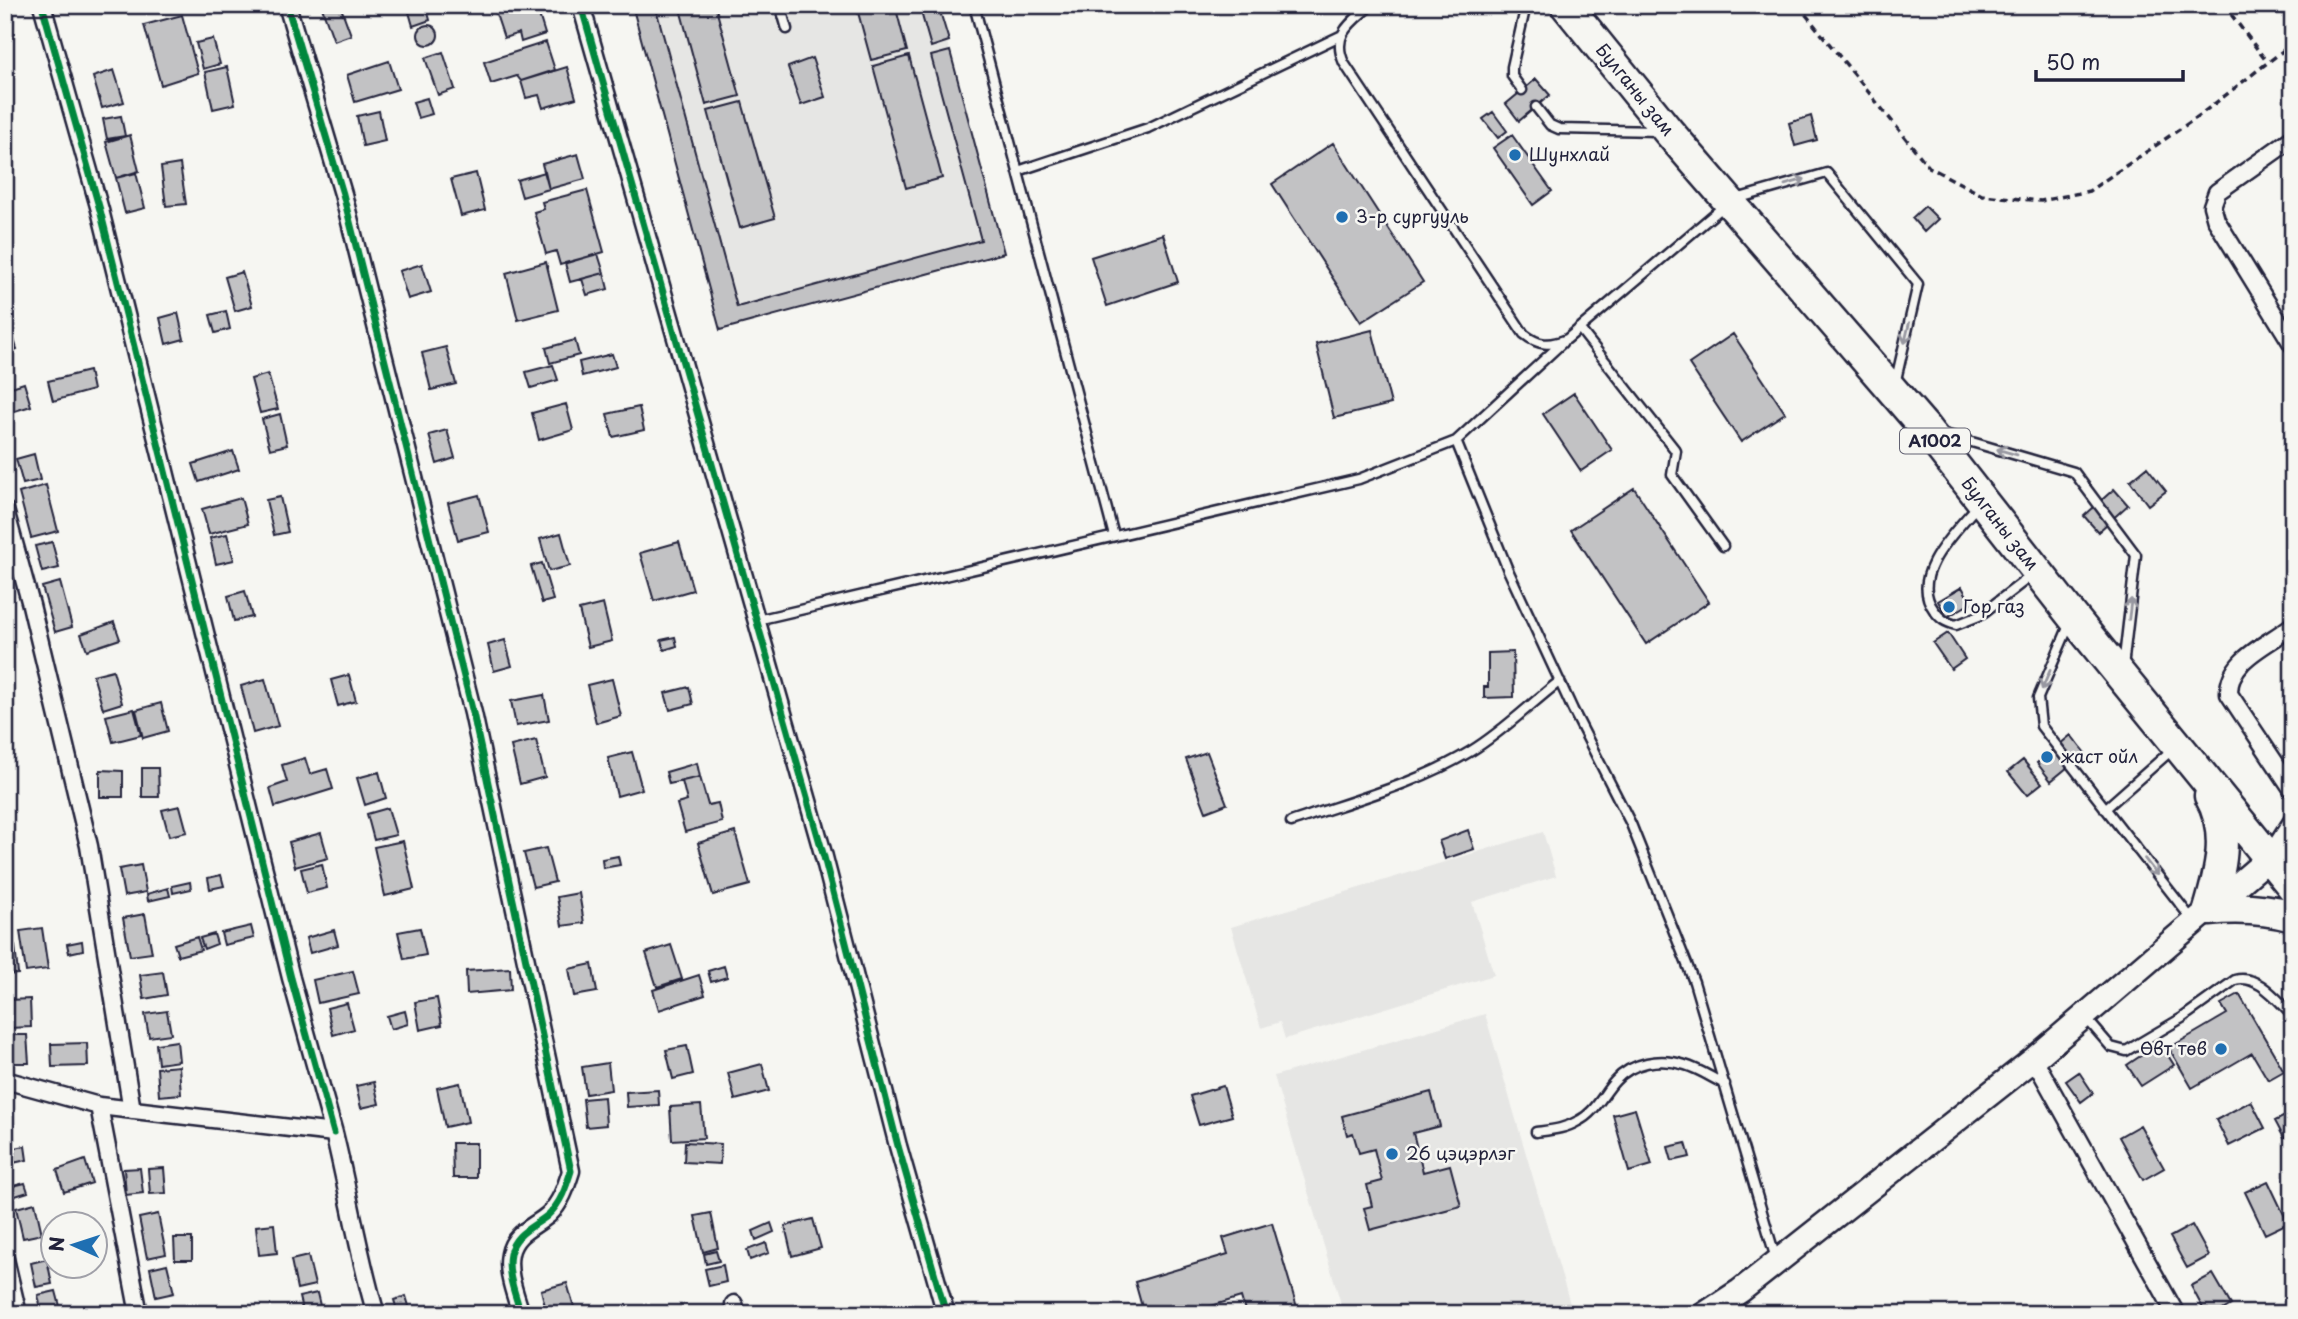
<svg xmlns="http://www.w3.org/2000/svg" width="2298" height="1319" viewBox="0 0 2298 1319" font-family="'Playpen Sans',sans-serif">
<rect width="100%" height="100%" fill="#f6f6f2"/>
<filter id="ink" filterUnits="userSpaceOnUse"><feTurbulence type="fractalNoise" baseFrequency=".0143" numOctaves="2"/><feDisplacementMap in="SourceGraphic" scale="14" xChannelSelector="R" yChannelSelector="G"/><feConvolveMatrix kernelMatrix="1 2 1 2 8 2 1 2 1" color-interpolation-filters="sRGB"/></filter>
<g filter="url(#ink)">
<path fill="#e6e6e4" d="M634 5H937L1004 253 720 330Z
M1543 832 1556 876 1472 902 1494 975 1285 1039 1280 1022 1261 1028 1231 927Z
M1485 1014 1573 1314H1344L1274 1076Z"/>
<path fill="#c2c2c4" stroke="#22223b" stroke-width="2" d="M321 5H340L351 35 334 41Z
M407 5H426L430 20 413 26Z
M508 5H536L545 34 521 42 519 33 504 38 495 11Z
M632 5H655L737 307 981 240 931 56 950 51 1004 253 720 330Z
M679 5H715L740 96 706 105Z
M856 5H895L907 51 871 60Z
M919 5H938L949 41 931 47Z
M182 15 198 73 161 85 144 25Z
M418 35a10 10 0 1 1 20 0a10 10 0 1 1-20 0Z
M213 39 220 64 203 69 196 43Z
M546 42 555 70 521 81 517 76 491 84 484 62Z
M443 52 455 89 438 95 425 58Z
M909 56 942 178 906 188 873 66Z
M812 58 825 97 801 105 788 67Z
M389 61 398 89 355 102 347 75Z
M227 67 235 104 213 109 205 72Z
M567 67 576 98 543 108 539 95 526 98 521 81Z
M114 70 124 102 102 108 93 77Z
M1536 79 1550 95 1519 121 1506 104Z
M427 98 432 114 418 118 413 102Z
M742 102 775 218 740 228 708 111Z
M379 111 385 141 363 146 357 116Z
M1493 112 1507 131 1498 138 1483 119Z
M121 116 125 136 107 139 103 119Z
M1811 116 1817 140 1795 146 1789 123Z
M130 135 139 171 116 178 106 142Z
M1512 135 1552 191 1533 205 1493 148Z
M1333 143 1423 282 1361 322 1272 184Z
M578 154 585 179 549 189 542 164Z
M180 164 186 204 166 206 161 167Z
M545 172 549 189 522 197 517 180Z
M136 173 145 208 125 213 116 178Z
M476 173 485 210 461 216 451 179Z
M587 190 604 252 560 265 556 251 546 254 534 212 544 209 542 202Z
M1925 206 1938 219 1924 232 1912 218Z
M1163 234 1178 282 1107 306 1091 257Z
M598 254 604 273 570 282 565 263Z
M546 262 558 310 518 320 506 273Z
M422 264 431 292 408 299 399 271Z
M242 272 252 306 235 311 225 277Z
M604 273 608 289 587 295 582 279Z
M226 311 230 329 215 333 210 315Z
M178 313 184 339 166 344 160 318Z
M9 323 17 349 5 353V324Z
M1372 330 1391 404 1334 418 1316 344Z
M1733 334 1785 413 1741 442 1689 364Z
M575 340 579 355 550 363 546 348Z
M446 347 456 384 431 390 422 353Z
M612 354 616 367 582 376 579 362Z
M553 365 558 380 531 388 526 372Z
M89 371 93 390 53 401 48 381Z
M268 374 278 409 260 413 251 379Z
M24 383 31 406 5 414V389Z
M1574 393 1612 450 1581 471 1543 414Z
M566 404 573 430 539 440 532 413Z
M639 407 644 430 613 437 607 414Z
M280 414 287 445 270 449 262 419Z
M447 430 455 458 437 464 429 435Z
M233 451 239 469 199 482 193 464Z
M34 454 40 480 23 484 16 459Z
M2147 467 2166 491 2148 505 2130 481Z
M46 485 58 531 31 538 19 493Z
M1634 488 1709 602 1646 644 1571 530Z
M2114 489 2128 505 2098 532 2084 516Z
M479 495 489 532 458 540 448 503Z
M280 497 288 532 274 535 266 500Z
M241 498 248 524 209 534 202 509Z
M561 533 570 566 549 571 540 539Z
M227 534 234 560 216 564 210 538Z
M52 542 59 568 42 572 35 546Z
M679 542 693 590 654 601 640 553Z
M542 563 553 600 542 603 531 566Z
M60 582 72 627 55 632 42 587Z
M1962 587 1971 603 1947 617 1938 601Z
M245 591 252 617 234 621 228 596Z
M603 604 612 641 588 647 579 610Z
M114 622 120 639 87 650 81 634Z
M1948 633 1965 659 1951 669 1933 643Z
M675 637 677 646 664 650 661 640Z
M505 640 512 666 494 671 488 645Z
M1513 652 1514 697 1484 698V687H1488V653Z
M113 670 122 703 103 709 93 675Z
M349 675 356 701 338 706 331 680Z
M265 679 278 726 253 733 241 686Z
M612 679 621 716 596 723 587 685Z
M689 687 693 704 670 710 665 693Z
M544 695 549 720 516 726 511 701Z
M161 703 168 731 143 738 136 710Z
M134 709 141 735 113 742 106 716Z
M2071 735 2085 753 2051 781 2037 763Z
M536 740 545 777 520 784 511 746Z
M632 752 642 789 617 796 608 758Z
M1207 752 1227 804 1206 812 1186 759Z
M305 758 310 774 327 769 333 789 275 807 270 788 287 782 282 765Z
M2023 760 2042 783 2027 795 2008 772Z
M697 763 700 777 669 784 666 772Z
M142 768H158L159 797H142Z
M100 770 123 771V797H100Z
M379 772 386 798 365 805 357 778Z
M700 777 708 805 718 803 722 822 685 832 677 804 687 801 682 781Z
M180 806 187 832 169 836 162 810Z
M388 808 396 835 374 840 367 814Z
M1468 830 1474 849 1445 859 1439 841Z
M735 832 750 885 713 895 698 843Z
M321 833 328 858 295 867 289 842Z
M403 841 414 889 385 896 374 847Z
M546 848 555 882 533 887 524 853Z
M618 856 620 865 603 868 602 859Z
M322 864 327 888 307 893 301 869Z
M141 865 146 892 124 896 119 869Z
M221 875 224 886 210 889 208 878Z
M190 882 191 889 173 893 172 886Z
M168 888 170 896 148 901 147 894Z
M579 893 584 923 562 926 557 897Z
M145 914 152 953 130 956 123 918Z
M251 926 254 938 224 945 221 933Z
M42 928 48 969 26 972 20 931Z
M420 928 426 955 404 959 398 932Z
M334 930 338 945 310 953 306 938Z
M214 934 217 944 204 949 200 938Z
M197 937 201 950 178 956 174 944Z
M82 941 83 950 69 953 67 944Z
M671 945 682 979 657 987 646 953Z
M15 946 18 974 5 975V947Z
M592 964 597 992 574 996 569 969Z
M724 966 727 977 711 982 708 971Z
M510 968 511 990 467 994 466 971Z
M353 971 359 994 318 1003 313 980Z
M163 972 167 995 144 999 140 975Z
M699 975 705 995 659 1010 653 990Z
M2239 994 2284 1071 2268 1080 2252 1053 2192 1088 2169 1048 2227 1014 2221 1004Z
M437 998 442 1025 420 1030 415 1002Z
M30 999 31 1027 9 1028 8 1000Z
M347 1003 354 1029 333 1035 327 1008Z
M167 1011 171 1034 149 1037 145 1014Z
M405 1011 408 1024 391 1029 387 1016Z
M5 1035H27L29 1063H6Z
M177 1041 179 1061 158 1064 156 1044Z
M87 1043 88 1066 52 1067 51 1044Z
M2160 1043 2174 1065 2141 1086 2127 1065Z
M687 1046 693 1074 673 1079 666 1050Z
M608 1063 611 1090 586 1094 582 1067Z
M762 1064 769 1091 735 1100 728 1073Z
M179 1066 181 1094 159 1096 157 1068Z
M2079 1072 2093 1093 2081 1102 2066 1081Z
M374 1082 379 1104 361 1108 356 1086Z
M460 1083 468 1122 445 1127 437 1088Z
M1223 1086 1232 1116 1199 1125 1190 1096Z
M658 1090 659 1105 627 1107 626 1092Z
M1431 1092 1440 1126 1413 1133 1423 1172 1450 1165 1461 1206 1370 1230 1364 1208 1372 1206 1367 1185 1382 1181 1374 1149 1359 1153 1353 1133 1347 1135 1342 1116Z
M604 1097 606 1125 586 1127 583 1099Z
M2251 1101 2265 1128 2229 1146 2216 1120Z
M701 1105 704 1138 672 1140 670 1107Z
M1635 1109 1652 1165 1629 1172 1613 1115Z
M2293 1112V1134L2284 1138 2275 1121Z
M2140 1125 2164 1168 2143 1180 2119 1137Z
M685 1142 721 1144 720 1164 684 1162Z
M452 1143H476V1178H453Z
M1686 1143 1690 1157 1672 1161 1668 1147Z
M25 1146 27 1160 13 1163 10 1149Z
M85 1160 92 1183 64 1192 57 1170Z
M140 1168 143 1193 126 1195 124 1169Z
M164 1168 166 1193 150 1194 148 1169Z
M2268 1181 2288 1223 2265 1234 2245 1192Z
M25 1183 28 1192 12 1197 9 1187Z
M35 1203 42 1234 23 1238 16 1208Z
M711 1213 718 1248 703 1252 695 1216Z
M158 1214 166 1254 147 1258 139 1218Z
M813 1219 821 1248 792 1256 785 1226Z
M771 1223 774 1232 756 1240 753 1231Z
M1272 1223 1299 1314H1246L1241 1297 1208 1307 1210 1314H1144L1135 1282 1228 1254 1223 1238Z
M274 1224 277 1253 259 1255 256 1226Z
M2192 1225 2209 1256 2187 1268 2170 1237Z
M174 1238H192V1260H175Z
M766 1243 769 1253 750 1260 747 1250Z
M716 1251 719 1261 706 1264 704 1254Z
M308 1256 315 1285 297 1289 291 1260Z
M47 1259 52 1284 36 1287 31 1263Z
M167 1264 174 1293 156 1297 150 1268Z
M723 1265 726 1282 709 1286 705 1269Z
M2213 1274 2231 1305 2216 1314H2206L2191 1286Z
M567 1283 576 1314H547L541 1290Z
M56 1291 62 1314H42L38 1295Z
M317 1293 322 1314H303L299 1297Z
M406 1296 411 1313 398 1314 394 1300Z"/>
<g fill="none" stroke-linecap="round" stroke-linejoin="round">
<g stroke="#22223b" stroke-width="13">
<path id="lane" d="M780 5 787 29
M974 5 1114 536
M1371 5C1351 23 1331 34 1344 63L1524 334C1539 346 1549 346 1567 339L1725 205
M1522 90 1512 76V67L1526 5
M1536 107 1550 125 1559 129 1658 131
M1018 171 1148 128 1340 36
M1736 199 1827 173 1918 284 1895 384
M1579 328 1676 451 1672 475 1723 546
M1941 433 2074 472 2136 555 2123 667
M1456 441 1508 570 1573 710 1631 824 1694 982 1776 1259
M1978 505C1956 531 1908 575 1934 610 1940 619 1945 622 1956 625L1979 616 2032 575
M757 620 1359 479 1456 441 1562 343
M2070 623 2038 698 2041 726 2194 922
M2105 809 2174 748
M1291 822C1351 801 1417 784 1471 751 1504 731 1530 704 1560 681
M2086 1018 2111 1047 2126 1051 2182 1018 2235 980C2257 973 2278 1001 2293 1015
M1536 1132C1551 1130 1565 1129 1578 1121 1595 1113 1603 1094 1615 1081 1632 1062 1660 1057 1685 1065 1699 1069 1712 1078 1725 1084"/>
</g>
<g stroke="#22223b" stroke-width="21">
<path id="street" d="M42 5 100 210 291 978 334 1133
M287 5 343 194 473 713 571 1171C566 1187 561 1203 548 1215 534 1227 514 1233 510 1254 506 1273 516 1296 521 1314
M581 5 824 857 898 1146 946 1314
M2293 138 2217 192 2212 206 2216 220 2293 345
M5 510 31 605 89 846 132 1110
M2293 625C2269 645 2228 658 2229 694L2293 790
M2268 859 2293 820
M2034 1059 2176 1314
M5 1080 99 1106 334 1133C349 1193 358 1254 376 1314
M99 1106 139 1314
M5 1259 18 1314
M734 1304 737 1314"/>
</g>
<g stroke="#22223b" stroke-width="28">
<path id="secondary" d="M1705 1314 1740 1291 2034 1059 2268 859"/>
</g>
<g stroke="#22223b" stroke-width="35">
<path id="highway" d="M1566 5 1668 131 1925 428 2073 617 2293 887
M2210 796C2231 832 2220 873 2209 910 2238 907 2264 908 2293 916"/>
</g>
<path stroke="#22223b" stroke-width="3.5" stroke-dasharray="7 5" stroke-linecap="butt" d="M1798 5 1929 167 1982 195 2041 201 2089 191 2196 118 2293 43
M2224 5 2267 62"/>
<use href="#lane" stroke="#f6f6f2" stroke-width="8"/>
<use href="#street" stroke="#f6f6f2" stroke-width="16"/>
<use href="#secondary" stroke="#f6f6f2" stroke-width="23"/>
<use href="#highway" stroke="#f6f6f2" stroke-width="30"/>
<g stroke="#f6f6f2" stroke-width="11">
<path id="cycleway" d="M42 5 100 210 291 978 334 1133
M287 5 343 194 473 713 571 1171C566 1187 561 1203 548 1215 534 1227 514 1233 510 1254 506 1273 516 1296 521 1314
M581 5 824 857 898 1146 946 1314"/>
</g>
<use href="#cycleway" stroke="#00873e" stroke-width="7"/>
</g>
<defs><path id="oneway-shaft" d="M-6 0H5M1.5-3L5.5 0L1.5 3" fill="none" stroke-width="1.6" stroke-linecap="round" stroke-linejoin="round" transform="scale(1.75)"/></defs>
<g stroke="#9797a0">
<use href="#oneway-shaft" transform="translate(1795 182) rotate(-16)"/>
<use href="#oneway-shaft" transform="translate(1907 333) rotate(103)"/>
<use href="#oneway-shaft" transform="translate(2007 452) rotate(-164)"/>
<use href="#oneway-shaft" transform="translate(2130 609) rotate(-83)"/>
<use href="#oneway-shaft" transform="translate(2046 680) rotate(113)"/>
<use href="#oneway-shaft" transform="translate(2151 867) rotate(52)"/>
</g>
</g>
<g fill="#1f6fb2" stroke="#f6f6f2" stroke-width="2.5">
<circle cx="1515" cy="155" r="7"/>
<circle cx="1342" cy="217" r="7"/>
<circle cx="1949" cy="607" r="7"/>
<circle cx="2047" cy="757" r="7"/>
<circle cx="2221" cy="1049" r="7"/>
<circle cx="1392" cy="1154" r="7"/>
</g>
<g text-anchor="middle" stroke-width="5" stroke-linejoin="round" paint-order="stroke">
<rect fill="#f6f6f2" stroke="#626272" stroke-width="2" x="1900" y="428.5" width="70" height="25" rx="5"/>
<g font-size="16" font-weight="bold" fill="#22223b">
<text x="1935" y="447">A1002</text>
</g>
<g font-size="18" fill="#22223b" stroke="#f6f6f2">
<text transform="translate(1635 90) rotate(51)" y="6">Булганы зам</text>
<text transform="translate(2000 524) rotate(52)" y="6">Булганы зам</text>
</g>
<g font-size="18" fill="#22223b" stroke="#f6f6f2" text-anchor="start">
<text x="1529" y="161">Шунхлай</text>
<text x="1356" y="223">3-р сургууль</text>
<text x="1963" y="613">Гор газ</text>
<text x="2061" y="763">жаст ойл</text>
<text x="2207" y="1055" text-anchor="end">Өвт төв</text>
<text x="1406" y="1160">26 цэцэрлэг</text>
</g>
</g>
<rect width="2298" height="1319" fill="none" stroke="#f6f6f2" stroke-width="28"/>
<rect x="14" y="14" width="2270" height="1291" fill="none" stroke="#22223b" stroke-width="2.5" filter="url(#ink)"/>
<g transform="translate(74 1245) rotate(273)"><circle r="33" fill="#f6f6f2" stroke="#a1a1a9" stroke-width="2"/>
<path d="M0-5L12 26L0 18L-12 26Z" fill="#1f6fb2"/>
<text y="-10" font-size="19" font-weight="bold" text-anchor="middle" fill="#22223b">N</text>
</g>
<path d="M2036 70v10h147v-10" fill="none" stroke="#22223b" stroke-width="3.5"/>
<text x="2046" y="70" font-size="21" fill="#22223b" stroke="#f6f6f2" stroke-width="5" paint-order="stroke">50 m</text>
</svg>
